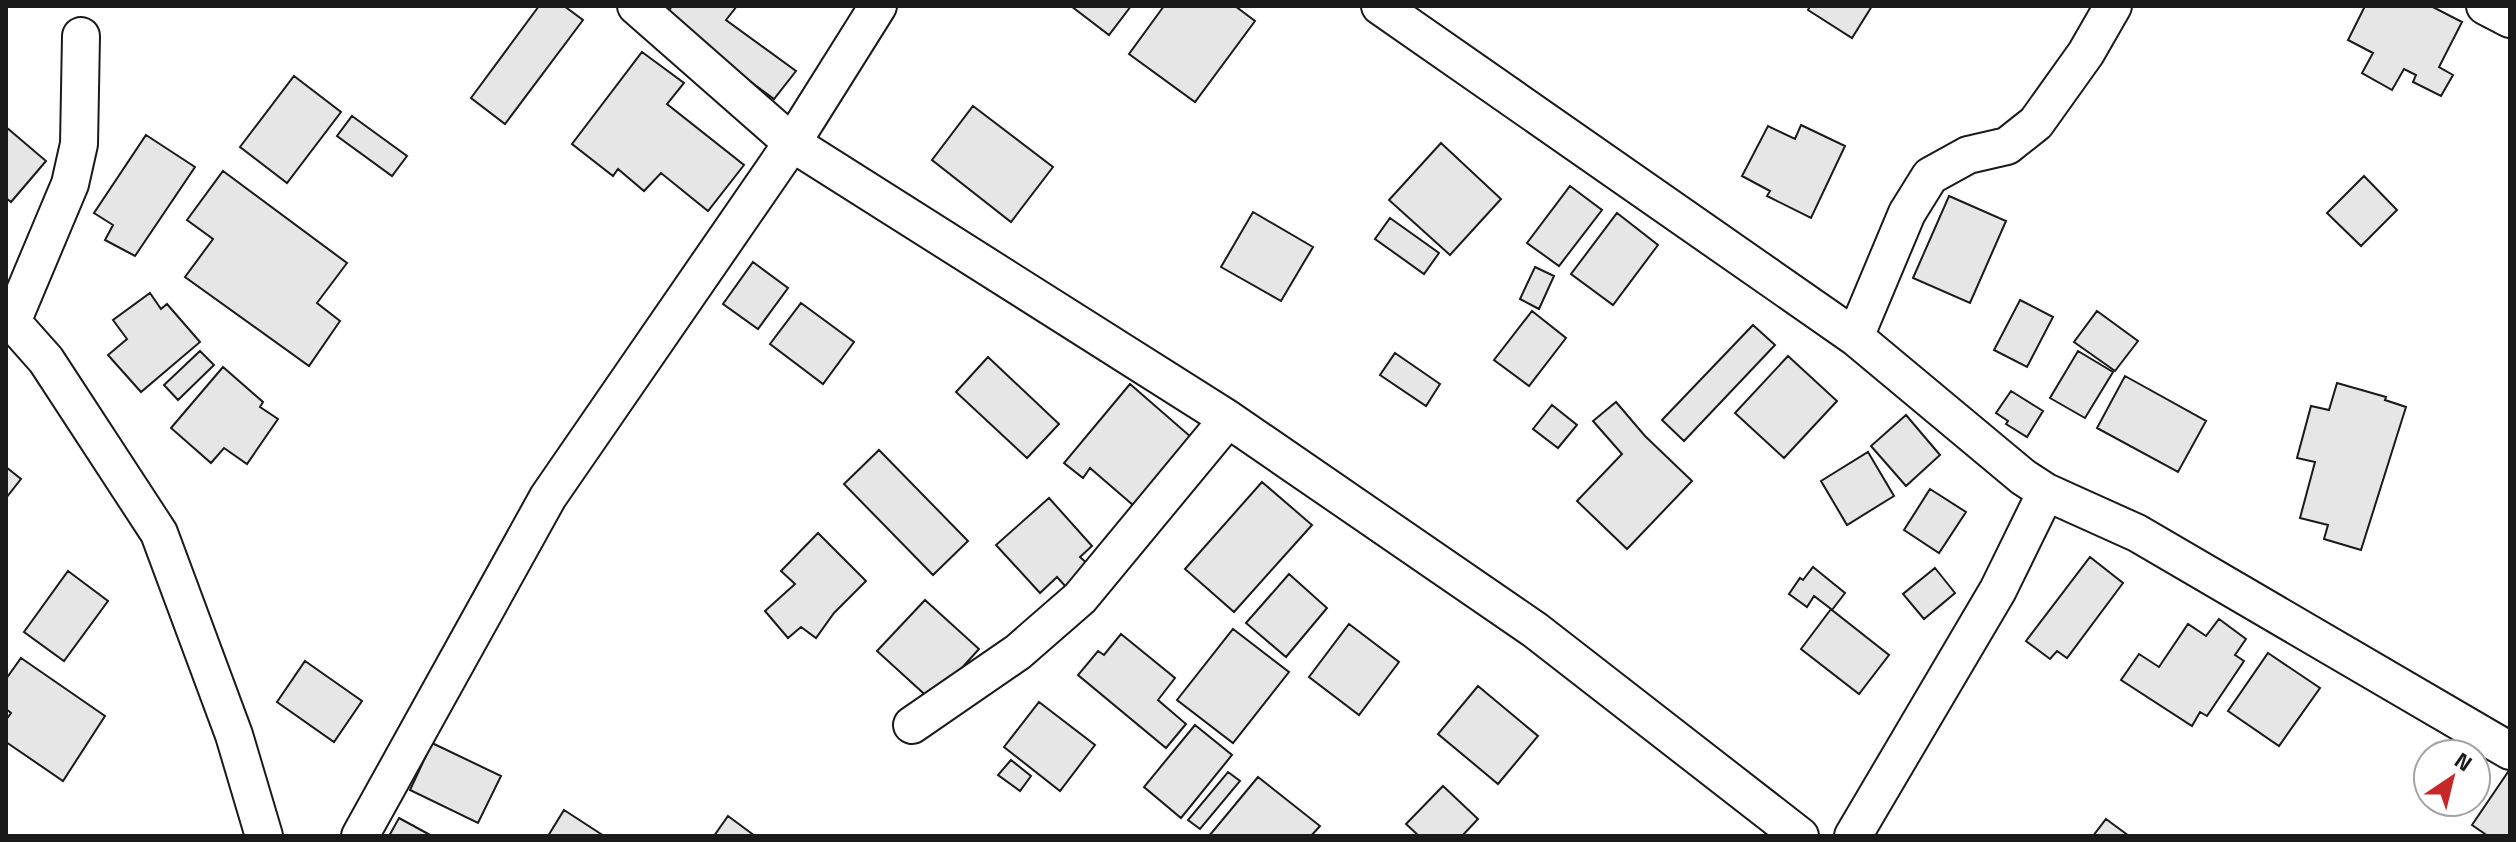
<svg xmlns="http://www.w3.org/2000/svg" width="2516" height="842" viewBox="0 0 2516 842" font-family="'Titillium Web',sans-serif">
<rect width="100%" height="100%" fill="#fff"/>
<path fill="#e6e6e6" stroke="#1a1a1a" stroke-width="2" d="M539 6H564L583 20 505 124 471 98Z
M672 6H737L726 20 796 71 774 99 664 18Z
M1071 6H1131L1109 35Z
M1164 6H1235L1255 21 1195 102 1129 54Z
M1810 6H1872L1852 38 1808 10Z
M2365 6H2431L2462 22 2439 67 2453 75 2441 96 2413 82 2416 75 2404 69 2392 90 2362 73 2373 53 2348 40Z
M642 52 684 83 667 104 744 165 708 211 661 173 644 191 618 169 613 176 572 144Z
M294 76 341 112 287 183 240 147Z
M973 106 1053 167 1011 222 932 160Z
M352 116 407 156 392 176 337 136Z
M1801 125 1845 146 1811 218 1767 196 1770 191 1742 176 1768 126 1795 139Z
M6 127 46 161 11 202 6 198Z
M146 135 195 167 135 256 105 240 113 225 94 213Z
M1441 143 1501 199 1450 255 1389 200Z
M223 171 347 263 317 303 340 321 309 366 185 277 213 239 187 220Z
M2364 176 2397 210 2361 246 2327 213Z
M1570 186 1602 210 1559 266 1527 243Z
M1949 196 2006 221 1970 303 1913 278Z
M1253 212 1313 247 1281 301 1221 267Z
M1617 213 1658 245 1613 305 1571 274Z
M1390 218 1439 253 1424 274 1375 239Z
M753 262 788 288 758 329 723 304Z
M1535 267 1554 276 1539 309 1520 299Z
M150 293 161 309 167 304 200 342 141 392 108 355 127 339 113 320Z
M2020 300 2053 317 2027 367 1994 350Z
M801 303 854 342 823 384 770 344Z
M1532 311 1566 338 1529 386 1494 360Z
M2097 311 2138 341 2115 371 2074 342Z
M1753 325 1775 345 1684 441 1662 420Z
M200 351 214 365 178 400 164 385Z
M2078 351 2113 372 2085 418 2050 398Z
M1395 353 1440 384 1426 406 1380 375Z
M1788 356 1837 401 1784 458 1735 413Z
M988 357 1059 424 1027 458 956 392Z
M223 367 263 402 260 407 278 419 247 464 224 448 211 463 171 428Z
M2125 376 2206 421 2178 472 2097 428Z
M2337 383 2386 397 2385 400 2406 407 2361 550 2324 539 2328 525 2300 518 2315 462 2297 458 2311 406 2329 410Z
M1130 384 1199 444 1141 512 1090 468 1083 478 1064 463Z
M2011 391 2043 411 2027 437 2006 424 2008 421 1996 413Z
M1616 402 1645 436 1692 481 1627 549 1577 501 1622 454 1593 421Z
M1552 405 1577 425 1558 448 1533 429Z
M1906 415 1940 455 1906 486 1871 446Z
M879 450 968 541 933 575 844 484Z
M1868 452 1894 496 1847 525 1821 481Z
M6 467 21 479 6 498Z
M1262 482 1312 525 1234 612 1185 569Z
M1930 489 1966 512 1939 553 1904 530Z
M1049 498 1092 546 1080 557 1090 566 1067 588 1057 577 1040 593 996 545Z
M818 533 866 581 834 613 816 638 801 627 788 638 765 611 795 584 781 571Z
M2090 557 2123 583 2067 658 2057 651 2050 659 2026 641Z
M1813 567 1845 593 1832 610 1889 655 1859 694 1801 649 1831 609 1814 596 1807 607 1789 594 1800 578 1803 580Z
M1935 568 1955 593 1924 619 1903 594Z
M68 571 108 601 64 661 24 632Z
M1289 574 1327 608 1286 657 1246 623Z
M925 600 979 649 932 701 877 651Z
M2219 619 2246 639 2235 655 2244 661 2207 716 2200 712 2192 726 2121 680 2139 654 2159 667 2188 624 2206 636Z
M1349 624 1399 662 1359 715 1309 677Z
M1233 629 1289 672 1233 743 1177 700Z
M1121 634 1175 678 1158 700 1186 724 1166 748 1078 675 1098 651 1104 655Z
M2268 653 2320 688 2279 746 2228 711Z
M21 658 105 716 63 781 6 742V720L11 713 6 709V679Z
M305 661 362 701 334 742 277 702Z
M1478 686 1538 736 1498 784 1438 734Z
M1039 702 1095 745 1060 791 1004 747Z
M1195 725 1232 755 1181 818 1144 787Z
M432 743 501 776 478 823 410 790Z
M1011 760 1031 776 1020 791 998 775Z
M2510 769V836H2488L2472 825Z
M1228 772 1240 781 1200 829 1188 820Z
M1258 777 1320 826 1311 836H1209Z
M1443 786 1478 819 1462 836H1419L1406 824Z
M564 810 604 836H548Z
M728 816 755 836H714Z
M399 818 432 836H389Z
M2106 819 2129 836H2093Z"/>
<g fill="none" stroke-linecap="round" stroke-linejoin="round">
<g stroke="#1a1a1a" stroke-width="40">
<path id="street" d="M636 6 792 143 1228 419 1535 630 1800 836
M1380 6 1855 337 2023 477 2046 492 2137 533 2510 751
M2485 6 2510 19
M6 315 46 360 159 533 234 735 264 836
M12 322 70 184 79 144 81 36
M1855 337 1907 213 1930 176 1968 155 2007 146 2036 123 2086 53 2113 6
M912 725 1018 652 1080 598 1228 419
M360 836 548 497 792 143 878 6
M1853 836 1998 590 2046 492"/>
</g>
<use href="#street" stroke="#fff" stroke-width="36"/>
</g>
<rect width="2516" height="842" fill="none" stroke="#1a1a1a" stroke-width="16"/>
<g transform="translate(2452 778) rotate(35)"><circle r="38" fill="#ffffff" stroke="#a3a3a3" stroke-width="2"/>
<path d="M0-6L14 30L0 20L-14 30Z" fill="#c62828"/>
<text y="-12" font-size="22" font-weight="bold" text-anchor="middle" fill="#1a1a1a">N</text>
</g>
</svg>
